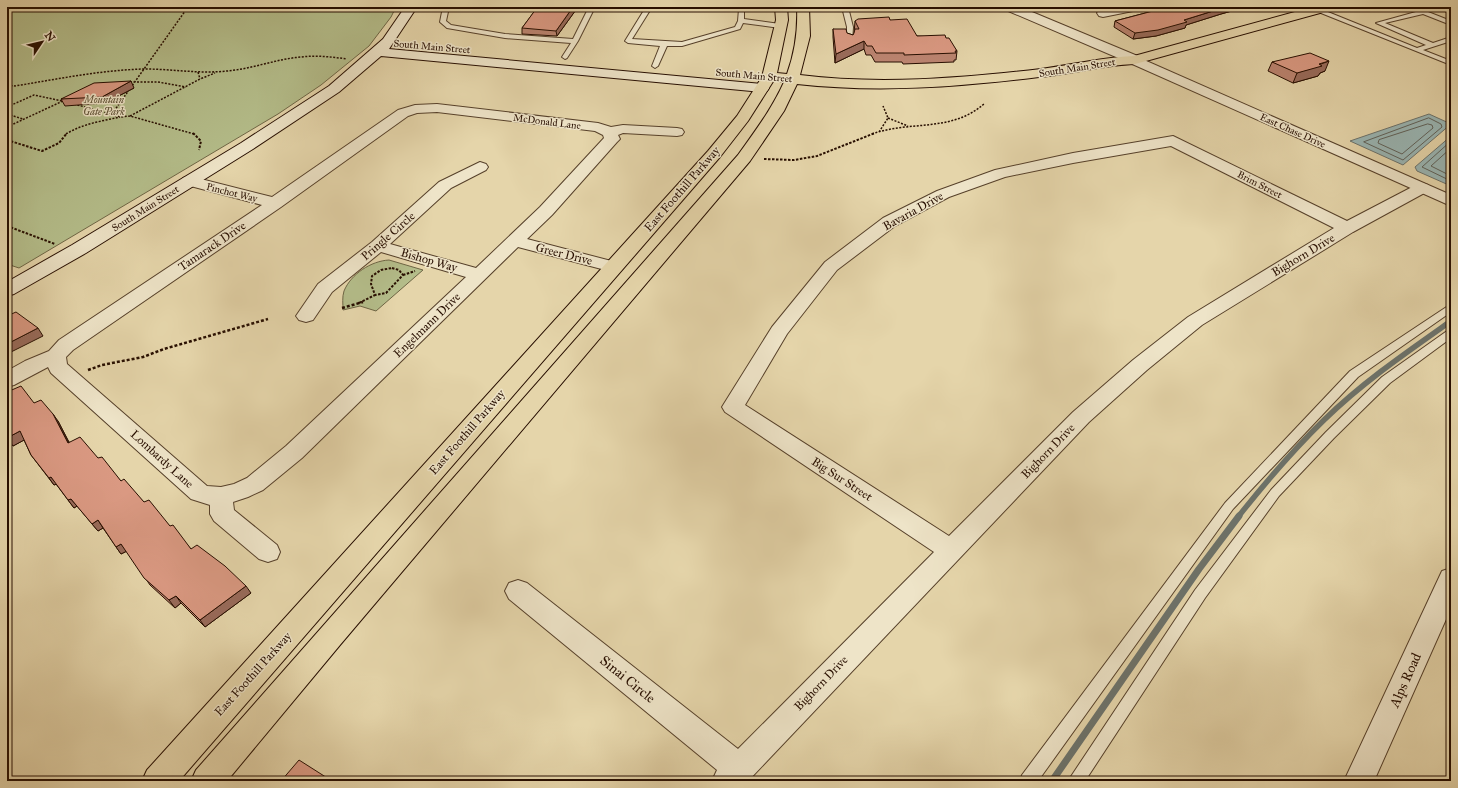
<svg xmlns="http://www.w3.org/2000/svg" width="1458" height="788" viewBox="0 0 1458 788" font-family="'IM FELL Great Primer',serif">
<rect width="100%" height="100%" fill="#e5d5aa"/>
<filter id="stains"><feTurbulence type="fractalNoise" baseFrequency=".005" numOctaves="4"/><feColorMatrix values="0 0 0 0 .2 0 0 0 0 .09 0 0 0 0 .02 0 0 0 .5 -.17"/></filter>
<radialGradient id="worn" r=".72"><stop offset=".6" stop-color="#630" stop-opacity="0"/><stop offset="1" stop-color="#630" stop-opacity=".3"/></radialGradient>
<path fill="#b4bd8a" stroke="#6e6645" d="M7 7H396L391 17 369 46 321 85 278 114 19 268 7 264Z
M389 260 423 270 376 311 360 306 343 310C343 304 342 297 344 291 351 274 371 261 389 260Z"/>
<path fill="#9ab6b4" stroke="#6c736c" d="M1429 114 1451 124 1403 165 1350 141Z
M1451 136V186L1417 171 1415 167Z"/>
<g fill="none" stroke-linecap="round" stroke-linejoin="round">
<path stroke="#60625a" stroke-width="1" d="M1429 118 1441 124 1442 127 1403 160 1364 142Z
M1428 124 1432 125 1433 128 1402 154 1378 143 1379 140Z
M1451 141 1422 167 1451 181
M1451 148 1431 166 1451 176"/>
<path stroke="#6c736c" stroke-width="5.5" d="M1238 517C1265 483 1293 450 1324 420 1363 382 1407 352 1451 321"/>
<path stroke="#6c736c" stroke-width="7" d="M1052 781 1199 569 1239 516"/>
<g stroke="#56402a" stroke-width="2">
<path id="service" d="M443 7H449L446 21 451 25 505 34 573 39 589 7H595L578 41 567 58 565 59 562 57 571 43 505 38 447 28 440 22Z
M646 7H652L632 39 682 42 735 27 738 21 739 9 732 7H744V19L780 24 783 26 780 28 743 23 740 29 682 46H667L658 66 655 68 652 66 660 46 628 43 625 41Z
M842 7H848L853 27 852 42 847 41V27Z
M1318 8 1417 48 1426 45 1376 23 1423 10 1451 21V25L1423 14 1385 23 1433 43 1451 37V41L1423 50 1451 61V65L1316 11 1315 10Z
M1451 304V312L1358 377 1233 509 1038 781H1020L1022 775 1225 503 1350 371Z
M1451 330V338L1390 383 1334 438 1279 496 1205 598 1085 781H1068L1195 590 1271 490 1326 432 1382 377 1447 331Z"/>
</g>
<g stroke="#56402a" stroke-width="2">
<path id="minor" d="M1004 7H1020L1140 57 1142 60 1140 63H1130L1006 10Z
M1115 7H1140L1138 10 1103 17 1099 16 1097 13 1099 10Z
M437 104 598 123 611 127 623 125 677 128 682 129 684 132 682 135 677 136 623 133 618 135 620 139 617 142 552 215 527 239 619 263 622 267 619 271 613 272 518 247 302 458 263 490 248 497 233 502 234 510 277 545 280 552 277 559 268 562 259 559 214 521 210 514V505L191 499 51 373 48 367 14 385 7 387V371L25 361 49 351 59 340 262 205 183 184 181 181 183 178 189 176 272 197 398 110 415 105ZM437 112 595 131 603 135 604 138 540 207 476 268 390 244 451 188 486 170 488 167 486 164 480 162 439 182 372 242 318 284 296 316 299 320 306 322 313 320 332 292 381 252 466 277 286 446 247 478 234 484 221 487 207 486 67 364 66 357 73 350 281 207 408 116 417 113Z
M1173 136 1347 221 1416 185 1422 183 1428 185 1430 188 1428 191 1353 232 1202 325 1147 370 1089 422 748 781H712L717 770 509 599 505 591 509 583 518 580 527 583 738 749 934 552 725 412 722 407 772 327 825 262 883 218 937 191 995 170 1073 153ZM1171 146 1334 228 1188 317 1133 360 1073 412 949 536 745 405 787 334 837 270 895 226 949 197 1005 177 1073 163Z
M1451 568V608L1374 781H1344L1442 571Z"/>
</g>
<g stroke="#56402a" stroke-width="2">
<path id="tertiary" d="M1135 56 1451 195V206L1130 63 1128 60 1130 57Z"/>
</g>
<g stroke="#270e00" stroke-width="2">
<path id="secondary" d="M405 7H417L389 49 762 84 767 85 769 88 767 91 762 92 381 56 339 92 253 149 86 253 14 294 7 296V282L72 245 241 143 329 86 383 39Z"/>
</g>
<g stroke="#270e00" stroke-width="2">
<path id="primary" d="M775 7H787L788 20 777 73 787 74C795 52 798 30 797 7H809L810 36 800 75C880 85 961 78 1041 69 1072 65 1103 57 1134 56L1313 7H1333L1331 10 1135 64C1103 65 1071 74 1039 77 959 87 878 93 797 84L784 111 750 161 340 645 227 781H191L196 770 738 155C755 131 772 109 784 82L774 80 748 121 720 157 179 781H142L147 770 708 151 737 116 762 77 776 20Z"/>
</g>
<path stroke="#270e00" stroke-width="1.5" stroke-dasharray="2 1.5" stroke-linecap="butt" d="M198 72 200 79
M130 82H158L186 87
M7 85 15 86C58 79 101 70 145 69 172 69 199 74 227 71 252 69 276 59 301 57 317 55 332 57 347 59
M74 104 121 117 130 116
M7 107 34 95 62 101
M7 114 23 119
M112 114 188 7
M888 118 908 126
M7 127 65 100
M879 132 888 118 883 106
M66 134C82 124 102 121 120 117
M194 134 130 116 200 79 215 73
M872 134C911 120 952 133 985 103"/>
<path stroke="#270e00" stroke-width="2" stroke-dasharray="2.5 1.5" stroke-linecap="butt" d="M193 133 201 141 199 150
M7 140 42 151 59 143 67 133
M764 159 794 160 817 156 875 133
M7 226 55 244
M392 268 399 270 403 275 386 293 375 295 371 284 372 276 381 270Z
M403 275 415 271
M359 303 375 295"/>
<path stroke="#270e00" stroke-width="2.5" stroke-dasharray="3 2" stroke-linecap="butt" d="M342 308 363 302
M88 370 102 365 143 357 164 349 268 319"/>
<use href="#service" fill="#eee4c8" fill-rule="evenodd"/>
<use href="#minor" fill="#eee4c8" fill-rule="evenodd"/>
<use href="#tertiary" fill="#eee4c8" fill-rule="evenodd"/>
<use href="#secondary" fill="#eee4c8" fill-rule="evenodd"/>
<use href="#primary" fill="#e5d5aa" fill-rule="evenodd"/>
</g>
<path fill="#bb8470" stroke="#270e00" d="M471 7H578L557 36 522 34V28L534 12V10H472Z
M1168 7H1246L1221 14 1186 25 1185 28 1156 36 1133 39 1114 27 1115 21Z
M1433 7H1451V14Z
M890 20 917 36 946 38 957 51 956 60H954V62L903 64 902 62H875L871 55H866L864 49 835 63 833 37V29L853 35 854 34 855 21Z
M1272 62 1325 71 1320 73 1318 76 1293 83 1268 71Z
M134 88 105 103 65 106 61 99Z
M34 403 58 421 69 442 98 458 121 481 170 526 191 549 251 593 205 627 181 603 175 608 150 585 127 551 121 554 103 528 98 531 77 506 74 508 56 484 54 485 31 455 24 440 13 446Z"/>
<path fill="#996b5b" stroke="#270e00" d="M573 7H578L557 36 556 31Z
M1226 7H1246L1221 14 1186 25 1185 28 1156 36 1133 39 1135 33 1184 20Z
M864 41V49L835 63 836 54Z
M1329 61 1325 71 1320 73 1318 76 1293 83 1297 73Z
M131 81 134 88 105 103 102 97Z
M38 328 43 336 7 354V344Z
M53 414 58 421 73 451 68 443Z
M20 431 26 439 13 446 7 438Z
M51 477 57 484 54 485 49 478Z
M71 499 77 506 74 508 68 500Z
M98 520 103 528 98 531 92 524Z
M121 544 127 551 121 554 116 547Z
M246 586 251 593 205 627 200 620Z
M176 596 181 603 175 608 169 600Z"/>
<path fill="#da9982" stroke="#270e00" d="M535 7H573L556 31 522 28 536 9H534Z
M1168 7H1226L1184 20 1187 22 1158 30 1135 33 1115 21Z
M889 17 890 20 907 19 917 36 945 35 946 38H949L957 51H955L956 53 904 55V53H876L872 46H867L864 41 836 54 833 29H846L847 33 853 35 854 33 855 29H859L855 21 858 19Z
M1310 53 1329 61 1319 64 1322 66 1297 73 1272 62Z
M131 81 102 97 61 99 94 83Z
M16 312 38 328 7 344V316Z
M21 386 34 403 41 400 53 414 68 443 80 437 98 458 102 457 121 481 124 479 144 502 149 500 170 526 173 525 191 549 197 545 225 566 246 586 200 620 176 596 169 600 144 578 121 544 116 547 98 520 92 524 71 499 68 500 51 477 49 478 31 455 20 431 7 438V392Z
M299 760 332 781H281Z"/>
<g text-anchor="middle" stroke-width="3" stroke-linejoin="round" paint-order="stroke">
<g font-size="10" fill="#270e00" stroke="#eee4c8">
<text transform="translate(432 46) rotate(5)" y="4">South Main Street</text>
<text transform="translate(1077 67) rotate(-9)" y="4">South Main Street</text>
<text transform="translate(754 75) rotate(5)" y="4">South Main Street</text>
<text transform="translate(547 121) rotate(7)" y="4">McDonald Lane</text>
<text transform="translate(1293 130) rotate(24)" y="4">East Chase Drive</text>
<text transform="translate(1260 184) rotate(27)" y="4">Brim Street</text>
<text transform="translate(232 192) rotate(14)" y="4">Pinchot Way</text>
<text transform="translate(145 208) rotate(-32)" y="4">South Main Street</text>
</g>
<g font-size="10" font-style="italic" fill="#584b30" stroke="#eee4c8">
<text x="104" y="103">Mountain<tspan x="104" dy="12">Gate Park</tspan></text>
</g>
<g font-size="12" fill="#270e00" stroke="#eee4c8">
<text transform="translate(682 189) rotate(-49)" y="4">East Foothill Parkway</text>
<text transform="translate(913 211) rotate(-29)" y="4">Bavaria Drive</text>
<text transform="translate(388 236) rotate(-41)" y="4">Pringle Circle</text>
<text transform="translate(212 246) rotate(-34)" y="4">Tamarack Drive</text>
<text transform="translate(564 254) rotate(14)" y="4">Greer Drive</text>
<text transform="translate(1303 255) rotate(-31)" y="4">Bighorn Drive</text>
<text transform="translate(429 260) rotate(16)" y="4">Bishop Way</text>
<text transform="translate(427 325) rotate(-44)" y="4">Engelmann Drive</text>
<text transform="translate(467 432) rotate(-49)" y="4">East Foothill Parkway</text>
<text transform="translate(1048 451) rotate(-46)" y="4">Bighorn Drive</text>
<text transform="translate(162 459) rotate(42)" y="4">Lombardy Lane</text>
<text transform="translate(842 479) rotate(33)" y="4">Big Sur Street</text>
<text transform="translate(253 674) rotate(-48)" y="4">East Foothill Parkway</text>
<text transform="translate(821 683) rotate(-46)" y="4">Bighorn Drive</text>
</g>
<g font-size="14" fill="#270e00" stroke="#eee4c8">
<text transform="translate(628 679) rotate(39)" y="5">Sinai Circle</text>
<text transform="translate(1405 680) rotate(-66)" y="5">Alps Road</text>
</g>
</g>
<rect width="1458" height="788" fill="none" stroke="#e5d5aa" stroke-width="24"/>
<rect x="8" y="8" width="1442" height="772" fill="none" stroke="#270e00" stroke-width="2"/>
<rect x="12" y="12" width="1434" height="764" fill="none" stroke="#270e00"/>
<g transform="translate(42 42) rotate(55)" stroke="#eee4c8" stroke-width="3" paint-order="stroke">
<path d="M0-3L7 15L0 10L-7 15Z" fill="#270e00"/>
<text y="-6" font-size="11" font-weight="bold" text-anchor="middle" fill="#270e00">N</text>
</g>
<rect width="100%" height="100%" filter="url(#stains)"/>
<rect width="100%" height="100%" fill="url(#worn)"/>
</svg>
